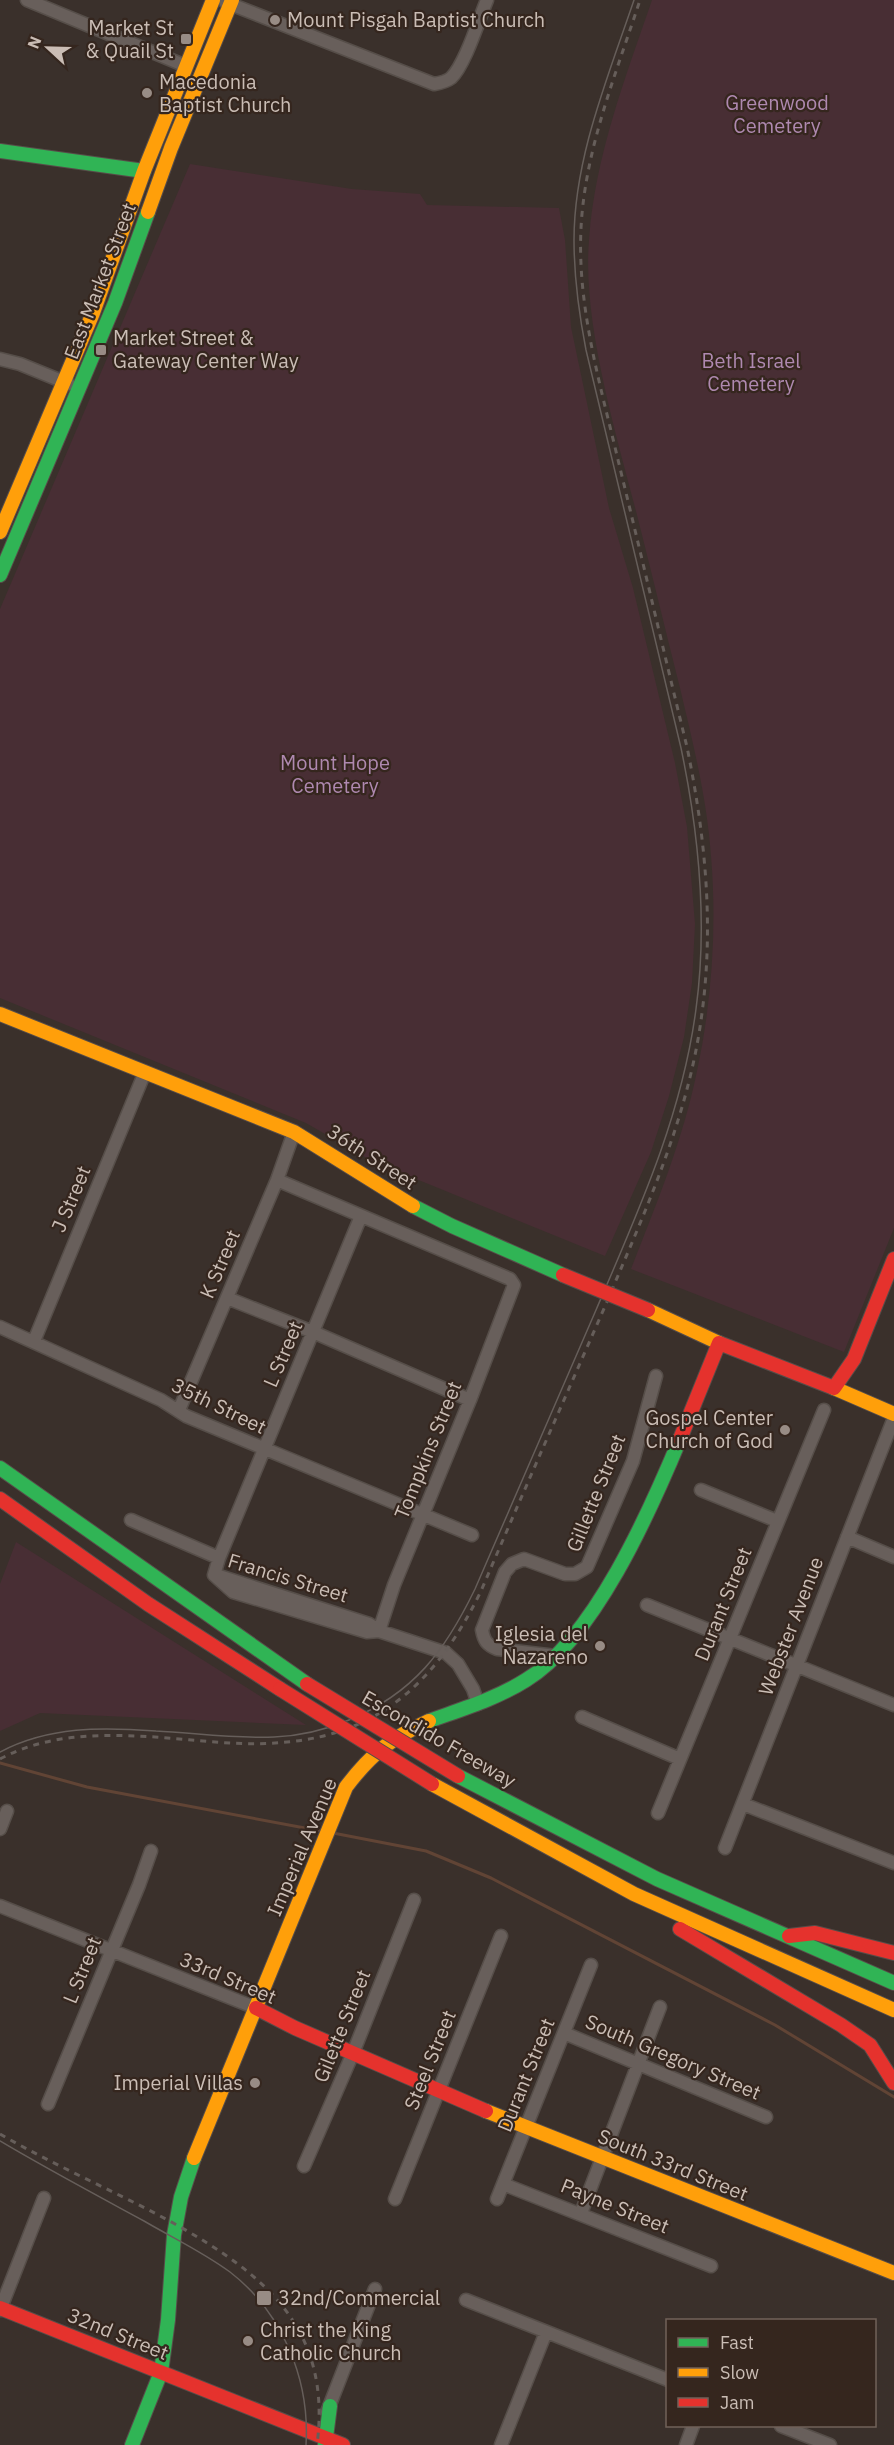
<svg xmlns="http://www.w3.org/2000/svg" width="894" height="2445" viewBox="0 0 894 2445" font-family="'IBM Plex Sans',sans-serif">
<rect width="100%" height="100%" fill="#3a302b"/>
<path fill="#482e34" d="M652 0H894V1228L844 1352 631 1269C656 1205 683 1140 697 1071 712 1001 717 927 711 856 707 799 693 743 680 688 666 633 653 578 639 523 618 439 582 325 589 240 595 156 625 79 652 0Z
M190 164 352 189 420 194 427 205 559 208 565 240 571 327 609 508 633 588 675 763 687 827 695 924 692 983 684 1037 669 1096 651 1152 605 1256 372 1161 306 1123 0 998V609Z
M16 1542 306 1725 40 1713 0 1731V1584Z"/>
<g fill="none" stroke-linecap="round" stroke-linejoin="round">
<path stroke="#614435" stroke-width="3" d="M0 1763 87 1787 321 1831
M333 1833 426 1851 491 1878 775 2025 894 2097"/>
<g stroke="#564e49" stroke-width="15">
<path id="street" d="M27 0 186 66
M225 2 434 84C440 83 446 82 451 78 465 65 479 19 487 0
M0 359 20 364 69 384
M277 1180 510 1279 514 1285 470 1400 394 1585 379 1631
M227 1298 313 1332 470 1400
M0 1327 161 1400 186 1416 472 1535
M34 1341 145 1072
M179 1410 277 1180 294 1132
M701 1490 777 1521
M131 1520 219 1558
M847 1537 894 1557
M214 1575 219 1558 361 1216
M214 1575 233 1592 367 1632 379 1631 446 1653 458 1664 473 1689 478 1704
M219 1576 369 1624 379 1631
M647 1605 894 1705
M556 1656 497 1649C487 1645 484 1641 482 1630L505 1572 512 1564 524 1559 565 1574H575L587 1567 633 1461 656 1376
M582 1717 680 1759
M743 1804 894 1863
M658 1813 824 1410
M0 1829 7 1811
M725 1848 894 1418
M0 1906 256 2008
M564 2033 766 2117
M48 2104 139 1885 151 1851
M304 2166 353 2053 414 1900
M503 2184 711 2266
M395 2199 501 1936
M497 2199 591 1965
M581 2213 660 2007
M466 2300 668 2380
M0 2310 44 2198
M327 2412 375 2289
M781 2426 830 2445
M501 2445 546 2332
M686 2445 693 2426"/>
</g>
<g stroke="#574d49" stroke-width="16">
<path id="fast" d="M0 151 144 171
M0 575 115 303 148 212
M413 1206 452 1226 563 1275
M0 1468 307 1684
M429 1721C462 1709 496 1699 526 1680 594 1639 650 1511 680 1439
M458 1776 657 1879 894 1983
M132 2445 161 2372 168 2320 174 2235 181 2197 194 2158
M325 2445 330 2406"/>
</g>
<g stroke="#574d49" stroke-width="16">
<path id="slow" d="M148 212 171 148 232 0
M0 532 93 313 144 171 213 0
M0 1014 294 1132 413 1206
M648 1310 719 1343
M834 1388 894 1414
M432 1784 634 1894 894 2010
M486 2111 894 2273
M194 2158 346 1787C371 1754 391 1738 429 1721"/>
</g>
<g stroke="#574d49" stroke-width="16">
<path id="jam" d="M680 1439 719 1343 834 1388 854 1359 894 1259
M0 1499 148 1604 280 1689
M680 1929 841 2025 870 2045 894 2083
M789 1936 815 1933 894 1953
M256 2008 295 2028 486 2111
M0 2308 343 2445"/>
</g>
<use href="#street" stroke="#685f5b" stroke-width="12"/>
<use href="#fast" stroke="#30b455" stroke-width="14"/>
<use href="#slow" stroke="#ff9f0a" stroke-width="14"/>
<use href="#jam" stroke="#e5322d" stroke-width="14"/>
<path stroke="#665e5a" stroke-width="1.5" d="M0 1752C49 1726 102 1727 156 1731 195 1733 235 1739 274 1737 300 1736 325 1730 349 1720 414 1693 445 1651 475 1589 515 1496 556 1403 596 1310 638 1212 682 1116 696 1009 708 921 699 834 681 748L586 350C579 314 574 277 574 240 574 158 608 77 634 0
M0 2141C47 2169 96 2195 144 2221 173 2238 203 2252 230 2272 283 2313 310 2380 306 2445"/>
<path stroke="#665e5a" stroke-width="3" stroke-dasharray="6 6" stroke-linecap="butt" d="M0 1759C49 1733 102 1734 155 1737 199 1740 243 1747 287 1742 385 1733 440 1675 481 1591 522 1495 564 1400 606 1304 646 1209 689 1116 702 1013 714 923 705 835 687 747 664 653 642 558 619 464 601 387 577 308 581 228 585 149 616 74 640 0
M0 2134C57 2167 117 2192 175 2224 266 2275 332 2330 317 2445"/>
<g stroke="#574d49" stroke-width="16" stroke-linecap="butt">
<path id="jam-bridge" d="M563 1275 648 1310
M307 1684 458 1776
M280 1689 432 1784"/>
</g>
<use href="#jam-bridge" stroke="#e5322d" stroke-width="14"/>
</g>
<g fill="#988c85" stroke="#35261e" stroke-width="2">
<circle cx="275" cy="20" r="6"/>
<rect x="180" y="33" width="12" height="12" rx="3"/>
<circle cx="147" cy="93" r="6"/>
<rect x="95" y="344" width="12" height="12" rx="3"/>
<circle cx="785" cy="1430" r="6"/>
<circle cx="600" cy="1646" r="6"/>
<circle cx="255" cy="2083" r="6"/>
<rect x="256" y="2290" width="16" height="16" rx="3"/>
<circle cx="248" cy="2341" r="6"/>
</g>
<g text-anchor="middle" stroke-width="4.5" stroke-linejoin="round" paint-order="stroke">
<g font-size="20" fill="#cabdb5" stroke="#35261e" text-anchor="start">
<text x="287" y="27">Mount Pisgah Baptist Church</text>
<text x="174" y="35" text-anchor="end">Market St<tspan x="174" dy="23">&amp; Quail St</tspan></text>
<text x="159" y="89">Macedonia<tspan x="159" dy="23">Baptist Church</tspan></text>
<text x="113" y="345">Market Street &amp;<tspan x="113" dy="23">Gateway Center Way</tspan></text>
<text x="773" y="1425" text-anchor="end">Gospel Center<tspan x="773" dy="23">Church of God</tspan></text>
<text x="588" y="1641" text-anchor="end">Iglesia del<tspan x="588" dy="23">Nazareno</tspan></text>
<text x="243" y="2090" text-anchor="end">Imperial Villas</text>
<text x="278" y="2305">32nd/Commercial</text>
<text x="260" y="2337">Christ the King<tspan x="260" dy="23">Catholic Church</tspan></text>
</g>
<g font-size="20" fill="#af89b0" stroke="#35261e">
<text x="777" y="110">Greenwood<tspan x="777" dy="23">Cemetery</tspan></text>
<text x="751" y="368">Beth Israel<tspan x="751" dy="23">Cemetery</tspan></text>
<text x="335" y="770">Mount Hope<tspan x="335" dy="23">Cemetery</tspan></text>
</g>
<g font-size="20" fill="#cabdb5" stroke="#35261e">
<text transform="translate(100 281) rotate(-69)" y="7">East Market Street</text>
<text transform="translate(372 1157) rotate(33)" y="7">36th Street</text>
<text transform="translate(71 1199) rotate(-67)" y="7">J Street</text>
<text transform="translate(220 1264) rotate(-67)" y="7">K Street</text>
<text transform="translate(283 1354) rotate(-67)" y="7">L Street</text>
<text transform="translate(219 1406) rotate(26)" y="7">35th Street</text>
<text transform="translate(428 1450) rotate(-68)" y="7">Tompkins Street</text>
<text transform="translate(596 1493) rotate(-68)" y="7">Gillette Street</text>
<text transform="translate(288 1578) rotate(17)" y="7">Francis Street</text>
<text transform="translate(723 1604) rotate(-68)" y="7">Durant Street</text>
<text transform="translate(791 1626) rotate(-69)" y="7">Webster Avenue</text>
<text transform="translate(439 1739) rotate(30)" y="7">Escondido Freeway</text>
<text transform="translate(302 1847) rotate(-67)" y="7">Imperial Avenue</text>
<text transform="translate(82 1970) rotate(-68)" y="7">L Street</text>
<text transform="translate(228 1978) rotate(23)" y="7">33rd Street</text>
<text transform="translate(342 2026) rotate(-68)" y="7">Gilette Street</text>
<text transform="translate(673 2057) rotate(23)" y="7">South Gregory Street</text>
<text transform="translate(430 2060) rotate(-68)" y="7">Steel Street</text>
<text transform="translate(526 2075) rotate(-68)" y="7">Durant Street</text>
<text transform="translate(673 2165) rotate(22)" y="7">South 33rd Street</text>
<text transform="translate(615 2206) rotate(22)" y="7">Payne Street</text>
<text transform="translate(118 2334) rotate(22)" y="7">32nd Street</text>
</g>
</g>
<rect x="666" y="2319" width="210" height="108" fill="#35261e" stroke="#71625a" stroke-width="1.5"/>
<rect x="678" y="2338" width="30" height="9" fill="#30b455" stroke="#71625a" stroke-width="1.5"/>
<text x="720" y="2349" font-size="18" fill="#cabdb5">Fast</text>
<rect x="678" y="2368" width="30" height="9" fill="#ff9f0a" stroke="#71625a" stroke-width="1.5"/>
<text x="720" y="2379" font-size="18" fill="#cabdb5">Slow</text>
<rect x="678" y="2398" width="30" height="9" fill="#e5322d" stroke="#71625a" stroke-width="1.5"/>
<text x="720" y="2409" font-size="18" fill="#cabdb5">Jam</text>
<g transform="translate(48 48) rotate(292)" stroke="#35261e" stroke-width="4.5" paint-order="stroke">
<path d="M0-4.5L10 22L0 15L-10 22Z" fill="#cabdb5"/>
<text y="-9" font-size="16" font-weight="bold" text-anchor="middle" fill="#cabdb5">N</text>
</g>
</svg>
